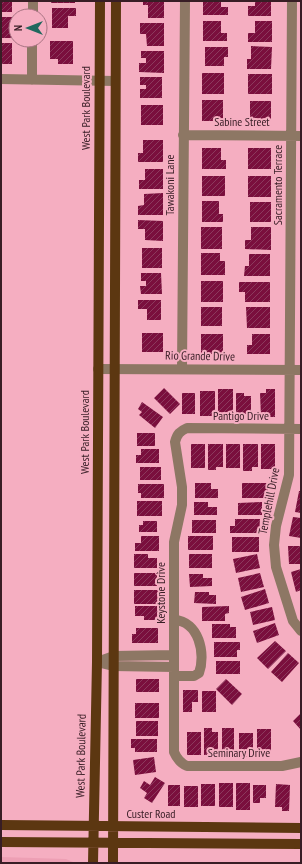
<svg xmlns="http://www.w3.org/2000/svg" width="302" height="864" viewBox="0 0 302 864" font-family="'PT Sans Narrow',sans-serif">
<defs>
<pattern id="building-hatch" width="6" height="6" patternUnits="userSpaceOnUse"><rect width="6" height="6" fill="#7a0f3d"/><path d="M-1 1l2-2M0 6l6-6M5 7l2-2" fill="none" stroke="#8c3a5d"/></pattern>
</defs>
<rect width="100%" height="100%" fill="#f5aec1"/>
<path fill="#ed9fb4" d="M1 857 66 859 75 863H1Z"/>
<path fill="url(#building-hatch)" d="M1 1H12V12H1Z
M51 1H75V3H51Z
M143 1H164V18H148V5H143Z
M203 1H221V7H228V15H203Z
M255 1H271V16H248V6H255Z
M52 8H76V16H68V28H52Z
M1 17H13L12 38H1Z
M203 21H221V33H227V41H203Z
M255 21H272V42H248V33H255Z
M140 23H164V46H147L146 34H140Z
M50 41H73V64H58V59H50Z
M1 43H12V64H1Z
M251 46 272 47 271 69H247V59H251Z
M205 47H228V57H224V66H205Z
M141 51H164V73L139 72V63H146V58H141Z
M202 73H224V94H202Z
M248 74H272V94H248Z
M140 77H162V98H140V89H146V85H140Z
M202 100H223V121H202Z
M250 101H271V121H250Z
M141 105H163V125H141Z
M143 140H163V162H138V153H143Z
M202 148H221V160H226V169H202Z
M248 148H271V169H248Z
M145 169H163V189H139V180H145Z
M202 176H225V196H202Z
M248 176H271V197H248Z
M163 193V215H138V206L144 205V194Z
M202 201H219V214H223V222H202Z
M250 202H271V222H250Z
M138 220 163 221V241L145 240V229H138Z
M201 227H222V249H201Z
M251 227H271V250L245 249V240H251Z
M142 248H162V268H142Z
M201 253H220V261H225V275H201Z
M249 254H270V276H244L245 266H249Z
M141 273H161L162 294H141L140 286H146V281H141Z
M201 281H223V302H201Z
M239 282H270V302H245V292H239Z
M138 300H161V320H147V309H138Z
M201 307H222V326H201Z
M246 307H270V328H247Z
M142 333H163V352H142Z
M201 334H223V354H201Z
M252 334H270V354H247V345H252Z
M164 388 180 404 170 414 154 398Z
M218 389H233V416H218Z
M266 389H275V417H261L260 393H266Z
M200 391H215V416H200Z
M182 393H195V414H182Z
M236 393H244V396H251V414H236Z
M142 402 163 417 155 428 139 415 142 412 138 409Z
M137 433H155V446H137Z
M191 444H205V468H191Z
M208 444H223V467H216V470H208Z
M226 444H240V468H226Z
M243 444H258V467H252V471H243Z
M261 444H275V469H261Z
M141 449H159V463H136V455H141Z
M140 467H161V480H140Z
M195 483H211V489H218V498H195Z
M242 483H268V498H242Z
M138 484H164V498H141V493H138Z
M299 491H301V513L295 512Z
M137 501H162V516H137Z
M194 502H208V507H217V515H194Z
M262 502V515H238V503Z
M293 517 301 518V538L289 536Z
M235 519H260L259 533H230V526H235Z
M192 520H216V533H192Z
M143 521H157V532H139V525H143Z
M141 536H159V551H135V543H141Z
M188 536H213V550H188Z
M232 537H259V552H232Z
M288 546H301V564H289Z
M134 554H148V558H157V568H134Z
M189 554H212V568H189Z
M257 554 260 568 236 573 233 559Z
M301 569V590L296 592 291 572Z
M134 573H157V586H134Z
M260 573 264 587 241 592 238 578Z
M189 574H203V578H212V586L190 587Z
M265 589 269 603 245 610 241 597Z
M134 590H158V604H134Z
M195 592H209V595H216V604L194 603Z
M135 606H158V620H144V616H135Z
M229 606V613L225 614V621H202V607Z
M272 607 275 620 253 625 250 612Z
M275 623 279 635 257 643 253 631Z
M212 624H230V627H236V638H212Z
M136 628H158V643H132V634H136Z
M275 641 286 651 268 669 257 658Z
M214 642H240V650H237V657H214Z
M288 653 299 663 282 682 271 672Z
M216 661H240V674H216Z
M136 679H159V692H136Z
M226 679 242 694 232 705 216 689Z
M183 690H198V702H192V712H183Z
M202 691H216V712H202Z
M135 703H159V718H135Z
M301 713V730L293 721Z
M136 721H158V736H136Z
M204 728H212V732H218V755H204Z
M222 728H234V756H222Z
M257 729H271V756H257Z
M187 732H201V755H187Z
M239 733H253V757H239Z
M131 739H157V752H135V748H131Z
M154 757 156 772 135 775 133 760Z
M155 777 165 783 152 803 144 798 147 793 140 788 144 781 150 785Z
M219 783H233V807H219Z
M236 783H250V810H236Z
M201 784H215V806H201Z
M276 784 290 785 289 811H282V807H275Z
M168 785H180V806H168Z
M253 785H266V798H260V803H253Z
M184 786H198V807H184Z"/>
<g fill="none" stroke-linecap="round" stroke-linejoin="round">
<path stroke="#8d7764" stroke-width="10" d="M292 1 289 475 276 526 274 545 276 567 293 621 301 631
M33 16V1
M1 79 115 81
M32 80V40
M183 135 301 136
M98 369 301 370
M182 369 185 1
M301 429 187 428C180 431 177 434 175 442L182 487V505L174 542V752C177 759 180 763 187 766H282L301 762
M97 662 114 656 174 655
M97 662 113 666 174 667
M174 676H194L199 673C206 654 199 621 174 620"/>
<path stroke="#5c3711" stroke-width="10" d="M1 825 301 828
M1 842 301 844
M93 863 97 662 100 1
M113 863 116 1"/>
</g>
<g text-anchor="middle" stroke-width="4" stroke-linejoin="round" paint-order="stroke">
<g font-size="12" fill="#381d25" stroke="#f5aec1">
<text transform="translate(86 108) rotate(-90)" y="4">West Park Boulevard</text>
<text x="242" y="126">Sabine Street</text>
<text transform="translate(170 185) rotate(-90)" y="4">Tawakoni Lane</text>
<text transform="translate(278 185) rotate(-90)" y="4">Sacramento Terrace</text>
<text transform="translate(200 356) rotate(1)" y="4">Rio Grande Drive</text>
<text x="241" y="420">Pantigo Drive</text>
<text transform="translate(85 432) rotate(-90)" y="4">West Park Boulevard</text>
<text transform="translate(269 501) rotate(-79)" y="4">Templehill Drive</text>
<text transform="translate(161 593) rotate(-90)" y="4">Keystone Drive</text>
<text x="239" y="757">Seminary Drive</text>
<text transform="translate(81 756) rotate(-89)" y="4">West Park Boulevard</text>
<text x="151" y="818">Custer Road</text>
</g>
</g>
<rect width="302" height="864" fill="none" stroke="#381d25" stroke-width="4"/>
<g transform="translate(28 28) rotate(270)"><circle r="19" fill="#f5aec1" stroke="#a97483"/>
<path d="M0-3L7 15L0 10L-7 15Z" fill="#20685e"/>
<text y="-6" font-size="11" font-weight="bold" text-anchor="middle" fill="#381d25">N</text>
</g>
</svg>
